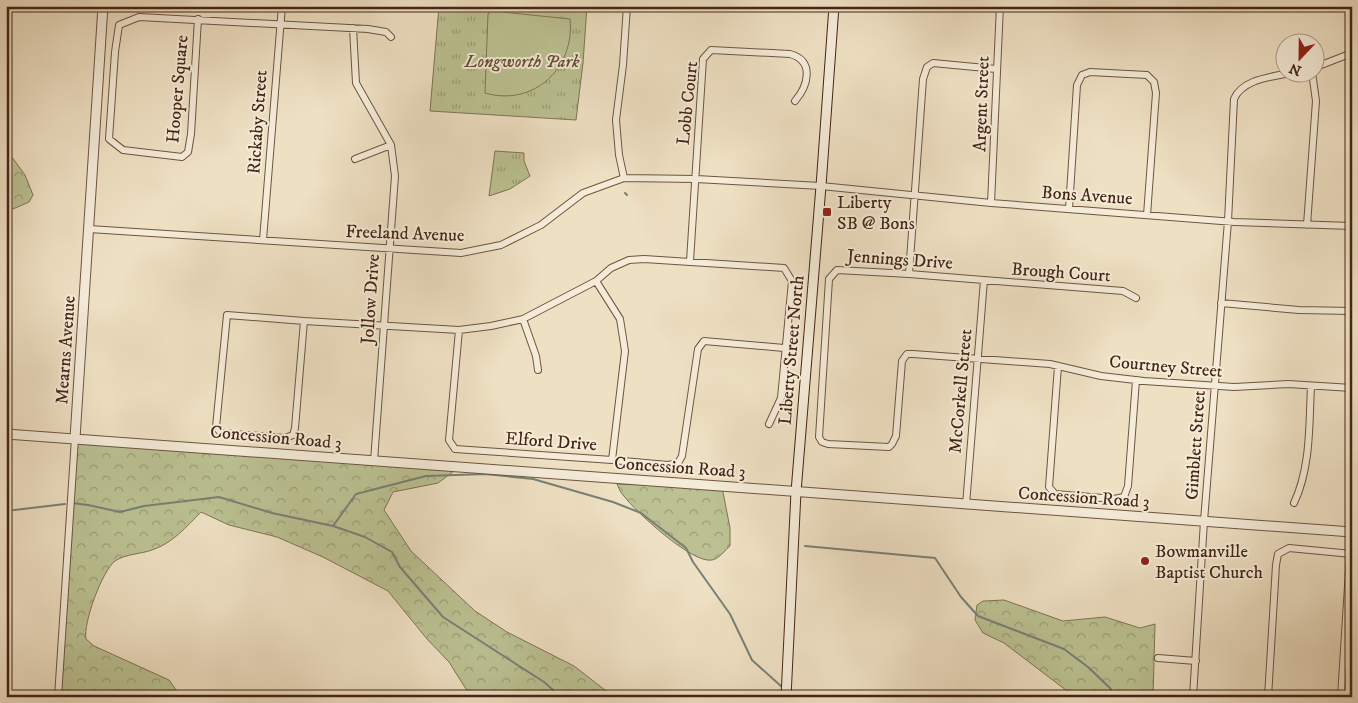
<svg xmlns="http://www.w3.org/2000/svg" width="1358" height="703" viewBox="0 0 1358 703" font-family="'IM FELL DW Pica',serif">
<defs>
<pattern id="grass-tufts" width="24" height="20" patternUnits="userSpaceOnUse" patternTransform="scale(1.25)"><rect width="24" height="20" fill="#bbc192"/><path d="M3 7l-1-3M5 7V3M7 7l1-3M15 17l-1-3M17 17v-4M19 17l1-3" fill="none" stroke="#9a9d76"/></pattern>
<pattern id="forest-crowns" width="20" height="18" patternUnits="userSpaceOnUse" patternTransform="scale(1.25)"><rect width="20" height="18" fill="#bbc192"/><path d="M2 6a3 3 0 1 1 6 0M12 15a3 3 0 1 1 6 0" fill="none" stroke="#9a9d76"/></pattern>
</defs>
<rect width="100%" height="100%" fill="#eee0c3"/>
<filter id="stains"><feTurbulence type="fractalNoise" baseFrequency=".004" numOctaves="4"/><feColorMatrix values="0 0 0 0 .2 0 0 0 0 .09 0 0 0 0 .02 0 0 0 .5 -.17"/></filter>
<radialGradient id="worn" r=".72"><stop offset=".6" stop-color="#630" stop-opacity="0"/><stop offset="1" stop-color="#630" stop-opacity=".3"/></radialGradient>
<path fill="url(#grass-tufts)" stroke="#807354" d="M439 6H587L583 63 576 120 430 111Z
M495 151 524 153V161L530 176 510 189 489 196Z"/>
<path fill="url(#forest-crowns)" stroke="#807354" d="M6 149 25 175 33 195 29 202 6 212Z
M76 443 454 471 438 483 393 492 384 510 411 551 475 611 507 632 574 666 614 697H471L449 662 427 639 388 591 323 557 277 537 229 525 201 512C186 527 173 543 152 550 141 554 125 554 115 561 102 571 83 623 86 639L94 646 169 680 181 697H61L64 555Z
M617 484 722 487 730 528V546C725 550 719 559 712 560 692 564 635 511 623 495 620 492 619 488 617 484Z
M1004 600 1063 621 1105 617 1140 628 1155 624 1153 697H1075L1004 643 983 633 975 620 977 605 983 601Z"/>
<path fill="#bbc192" stroke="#807354" d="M492 11 570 19C575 68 534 107 485 93L488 14Z"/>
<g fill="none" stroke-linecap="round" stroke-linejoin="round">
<path stroke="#778076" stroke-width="2" d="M625 193 627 195
M6 493V494
M72 503 88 505 120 512 144 506 219 497 272 513 333 526 365 537 392 552 400 567 443 617 544 682 561 697
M6 511 65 504
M333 526 356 494 426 476 485 474 533 479 613 502 641 513 686 548 693 562 730 614 752 660 782 687
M805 546 935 558 961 597 978 616 1064 649 1088 667 1110 688 1115 697
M791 695 793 697"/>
<g stroke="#6f5440" stroke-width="8">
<path id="minor" d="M198 19 191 134 188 152 182 157 123 150 109 139 115 52 119 25 139 17 368 29 386 32 391 37
M353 28 356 83 391 145 395 176 374 461
M1316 67 1352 53
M355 159 391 145
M624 178 619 155 616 120 623 65 627 6
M991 203 1000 6
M1069 209 1077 85 1082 75 1090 72 1147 75 1154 82 1156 93 1147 215
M1307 225 1316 101 1312 72
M89 229 461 253 501 245 541 225 583 193 624 178 696 179 821 186 991 203 1234 222 1352 226
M263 240 282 6
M690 261 703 59 711 50 790 54C815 61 808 86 795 101
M909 274 923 79 927 67 933 63 996 69
M596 281 620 319 625 351 612 460
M1136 298 1123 291 909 274 837 270 829 279 819 437 822 442 828 444 889 447 892 444 896 436 902 361 907 354H913L1050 364 1101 376 1144 381 1234 387 1288 384 1352 388
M1221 303 1299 310 1352 311
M523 319 536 356 538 370
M304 321 295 428 293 435 285 438 221 433 216 427 227 315 304 321 459 330 491 326 523 319 596 281 611 268 629 260 644 259 784 268 792 281 781 398 769 424
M459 330 449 440 455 449 612 460 668 465 678 463 682 456 698 349 704 341 784 348
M1058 366 1049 487 1055 494 1114 499 1124 497 1128 486 1136 380
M1352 471V477
M1294 503C1311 467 1309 424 1311 386
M966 505 984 280
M1158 658 1196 661
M58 697 75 438
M1193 697 1204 521 1228 221 1234 99C1243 78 1274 77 1294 72
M1268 697 1276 565 1278 554 1289 548 1352 554
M1341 697 1350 554"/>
</g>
<g stroke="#6f5440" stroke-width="11">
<path id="tertiary" d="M6 434 1352 532
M75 438 103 6"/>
</g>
<g stroke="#452515" stroke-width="11">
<path id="secondary" d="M786 697 796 492 821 186 834 6"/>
</g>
<use href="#minor" stroke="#f4ebd8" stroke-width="6"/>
<use href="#tertiary" stroke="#f4ebd8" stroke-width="9"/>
<use href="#secondary" stroke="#f4ebd8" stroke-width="9"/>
</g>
<g fill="#8f2418" stroke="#f4ebd8" stroke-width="2">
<rect x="822" y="207" width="10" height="10" rx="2.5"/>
<circle cx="1145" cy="561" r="5"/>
</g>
<g text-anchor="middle" stroke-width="4" stroke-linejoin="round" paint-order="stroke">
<g font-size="18" font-style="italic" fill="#624c34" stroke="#f4ebd8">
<text x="522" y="67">Longworth Park</text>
</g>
<g font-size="18" fill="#452515" stroke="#f4ebd8">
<text transform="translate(177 89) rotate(-85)" y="6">Hooper Square</text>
<text transform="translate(687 103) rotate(-84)" y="6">Lobb Court</text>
<text transform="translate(981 104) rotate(-88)" y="6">Argent Street</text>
<text transform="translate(257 122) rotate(-86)" y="6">Rickaby Street</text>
<text transform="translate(1087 195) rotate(4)" y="6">Bons Avenue</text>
<text transform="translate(405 233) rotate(2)" y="6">Freeland Avenue</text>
<text transform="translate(900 259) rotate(4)" y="6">Jennings Drive</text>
<text transform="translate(1061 272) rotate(4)" y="6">Brough Court</text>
<text transform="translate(370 299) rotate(-86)" y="6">Jollow Drive</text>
<text transform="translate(65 350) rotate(-86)" y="6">Mearns Avenue</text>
<text transform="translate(791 350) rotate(-85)" y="6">Liberty Street North</text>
<text transform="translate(1166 366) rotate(5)" y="6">Courtney Street</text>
<text transform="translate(960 391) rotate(-85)" y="6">McCorkell Street</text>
<text transform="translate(276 437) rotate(5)" y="6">Concession Road 3</text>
<text transform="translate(551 441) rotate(4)" y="6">Elford Drive</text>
<text transform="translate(1195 445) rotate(-86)" y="6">Gimblett Street</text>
<text transform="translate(680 467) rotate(4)" y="6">Concession Road 3</text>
<text transform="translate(1084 497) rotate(4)" y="6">Concession Road 3</text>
</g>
<g font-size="18" fill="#452515" stroke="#f4ebd8" text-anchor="start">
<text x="837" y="208">Liberty<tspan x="837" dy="21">SB @ Bons</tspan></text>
<text x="1155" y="557">Bowmanville<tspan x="1155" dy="21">Baptist Church</tspan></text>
</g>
</g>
<rect width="1358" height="703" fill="none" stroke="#eee0c3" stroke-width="25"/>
<rect x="8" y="8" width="1343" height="688" fill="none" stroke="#452515" stroke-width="2.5"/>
<rect x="12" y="12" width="1333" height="678" fill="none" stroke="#452515"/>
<g transform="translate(1300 58) rotate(202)"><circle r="24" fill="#f4ebd8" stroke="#ae9c8a"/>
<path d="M0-4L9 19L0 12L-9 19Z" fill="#8f2418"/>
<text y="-8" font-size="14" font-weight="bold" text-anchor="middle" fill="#452515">N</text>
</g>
<rect width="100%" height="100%" filter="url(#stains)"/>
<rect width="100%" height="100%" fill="url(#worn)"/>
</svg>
